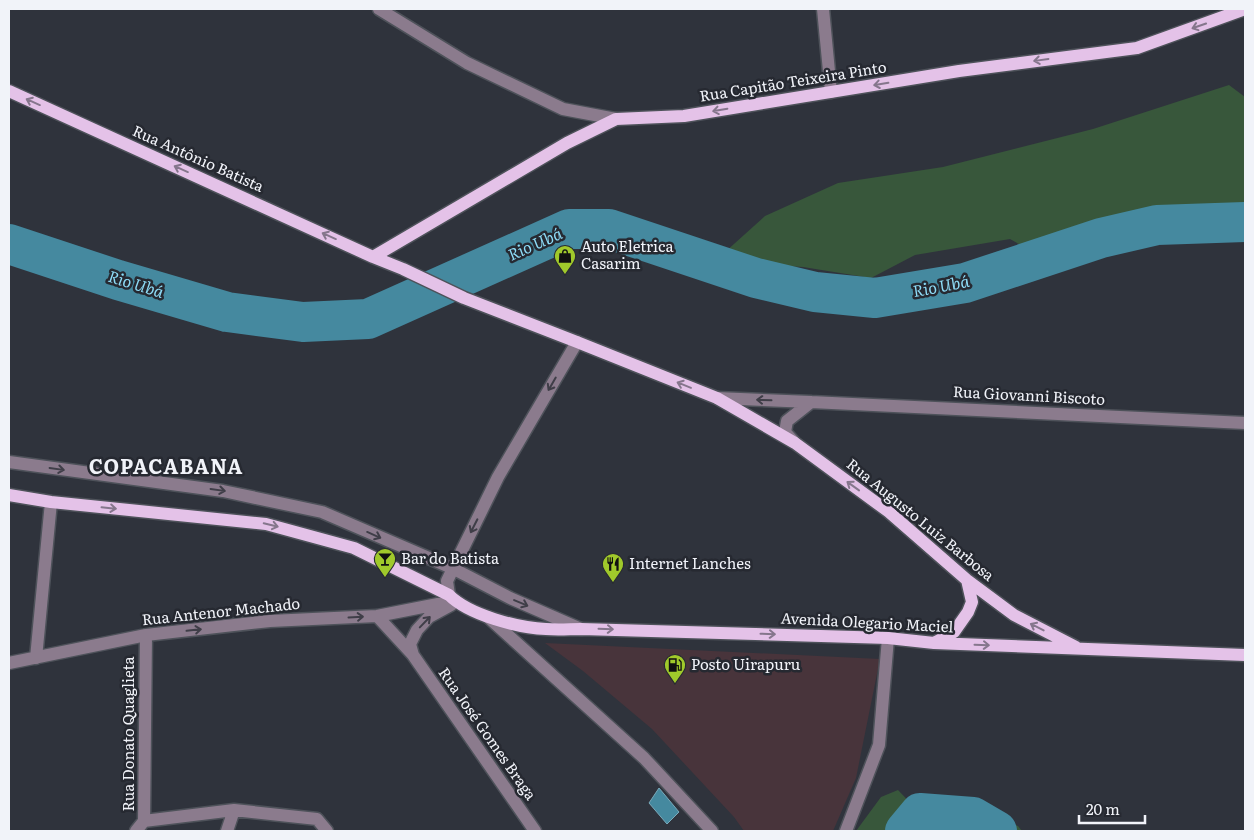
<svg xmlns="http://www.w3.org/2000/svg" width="1254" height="840" viewBox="0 0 1254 840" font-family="Literata,serif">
<rect width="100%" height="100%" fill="#2f333c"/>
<path fill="#48343b" d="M545 643 880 659 856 778 833 831H744L734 817 652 729 583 671Z"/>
<path fill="#38573b" d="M1229 85 1245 97V213L1154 209 1042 257 1010 239 915 255 871 278 803 267 714 262 765 216 838 183 943 167 1093 129Z
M898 790 920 813 960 802 1018 826 1022 831H856L881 797Z"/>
<path fill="#45899f" stroke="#79a9ba" d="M659 788 679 812 667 824 649 803Z"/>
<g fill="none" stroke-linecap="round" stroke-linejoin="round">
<path stroke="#45899f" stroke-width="40" d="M9 244 118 280 227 312 303 322 368 319 569 229H609L756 278 815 292 875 298 965 283 1101 238 1157 225 1245 222
M905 831 920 813 973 817 997 831"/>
<g stroke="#4e525a" stroke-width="15">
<path id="minor" d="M379 9 467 63 563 109 616 119
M823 9 831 92
M717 398 811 402 1245 423
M794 442 785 432 787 421 811 402
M9 462 223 491 322 512 452 568 510 598 581 629
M449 595 447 581 498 477 577 342
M377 616 413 655 535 831
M488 617 644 758 712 831
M413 655 410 644 417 630 429 617 451 605
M36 658 51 502
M9 663 146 635 270 621 377 616 438 604 457 602
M144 821 234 810 317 819 327 831
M136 831 144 821 146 635
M227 831 234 810
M846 831 879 745 888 638"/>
</g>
<g stroke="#4e525a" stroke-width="15">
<path id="major" d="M9 91 373 257 403 269 464 298 577 342 717 398 795 443 889 512 967 580 1014 615 1076 647
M373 257 567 143 616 119 684 116 959 71 1137 48 1245 9
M9 495 51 502 266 524 354 548 449 595C469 615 518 628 546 629 558 630 570 629 581 629L888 638 934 643 1245 655
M934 643 954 632 968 612 972 602 967 580"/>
</g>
<use href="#minor" stroke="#8b7b8d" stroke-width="12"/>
<use href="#major" stroke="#e4c2e8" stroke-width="12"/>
</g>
<defs><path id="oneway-shaft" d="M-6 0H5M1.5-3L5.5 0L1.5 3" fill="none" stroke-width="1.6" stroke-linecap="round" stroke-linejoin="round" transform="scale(1.25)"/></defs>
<g stroke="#85768c">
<use href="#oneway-shaft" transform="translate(1199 26) rotate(161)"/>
<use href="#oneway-shaft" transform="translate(1041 60) rotate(172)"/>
<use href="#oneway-shaft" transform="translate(881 84) rotate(171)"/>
<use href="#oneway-shaft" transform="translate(33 102) rotate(-156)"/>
<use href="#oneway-shaft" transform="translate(720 110) rotate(170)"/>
<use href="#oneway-shaft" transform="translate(181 169) rotate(-156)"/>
<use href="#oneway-shaft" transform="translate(329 236) rotate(-156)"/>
<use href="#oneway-shaft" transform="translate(684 385) rotate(-158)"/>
<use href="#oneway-shaft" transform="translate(853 486) rotate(-144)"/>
<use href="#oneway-shaft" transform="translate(109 508) rotate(6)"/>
<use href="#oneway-shaft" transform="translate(271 525) rotate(14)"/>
<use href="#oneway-shaft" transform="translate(1037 627) rotate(-153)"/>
<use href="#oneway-shaft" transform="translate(606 629) rotate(2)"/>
<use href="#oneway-shaft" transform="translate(768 634) rotate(2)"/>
<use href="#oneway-shaft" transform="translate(982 645) rotate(2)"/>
</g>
<g stroke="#3f3e48">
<use href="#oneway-shaft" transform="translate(552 384) rotate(120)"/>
<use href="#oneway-shaft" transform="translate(764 400) rotate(-178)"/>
<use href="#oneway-shaft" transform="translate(57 469) rotate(8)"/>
<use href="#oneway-shaft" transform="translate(218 490) rotate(8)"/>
<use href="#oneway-shaft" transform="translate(474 526) rotate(117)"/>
<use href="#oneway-shaft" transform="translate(374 535) rotate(24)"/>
<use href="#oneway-shaft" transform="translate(521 603) rotate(23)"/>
<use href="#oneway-shaft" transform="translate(356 617) rotate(-3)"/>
<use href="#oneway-shaft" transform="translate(425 622) rotate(-46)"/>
<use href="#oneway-shaft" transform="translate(194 630) rotate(-6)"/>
</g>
<defs>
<g id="shop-pin" transform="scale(1.125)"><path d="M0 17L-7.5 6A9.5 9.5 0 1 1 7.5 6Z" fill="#a0c92b" stroke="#262931"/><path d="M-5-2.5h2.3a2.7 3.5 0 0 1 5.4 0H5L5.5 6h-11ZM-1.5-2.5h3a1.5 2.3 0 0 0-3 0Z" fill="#111"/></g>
<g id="bar-pin" transform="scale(1.125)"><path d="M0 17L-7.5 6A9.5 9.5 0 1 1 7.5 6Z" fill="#a0c92b" stroke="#262931"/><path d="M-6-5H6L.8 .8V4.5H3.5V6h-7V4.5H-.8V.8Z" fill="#111"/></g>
<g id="restaurant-pin" transform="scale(1.125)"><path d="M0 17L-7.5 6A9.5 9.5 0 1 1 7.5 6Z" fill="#a0c92b" stroke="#262931"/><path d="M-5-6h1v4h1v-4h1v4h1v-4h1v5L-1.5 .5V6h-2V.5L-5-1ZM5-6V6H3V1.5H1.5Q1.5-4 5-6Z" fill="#111"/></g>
<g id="fuel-pin" transform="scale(1.125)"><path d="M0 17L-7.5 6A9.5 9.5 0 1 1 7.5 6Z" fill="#a0c92b" stroke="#262931"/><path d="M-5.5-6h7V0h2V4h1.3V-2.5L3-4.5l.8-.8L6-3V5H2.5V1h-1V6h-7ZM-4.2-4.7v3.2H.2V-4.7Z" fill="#111"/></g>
</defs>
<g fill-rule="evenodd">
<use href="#shop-pin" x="565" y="256"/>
<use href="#bar-pin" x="385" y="559"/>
<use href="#restaurant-pin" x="613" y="564"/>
<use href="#fuel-pin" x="675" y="665"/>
</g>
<g text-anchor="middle" stroke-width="5" stroke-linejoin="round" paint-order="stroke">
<g font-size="15" fill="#f1f3f9" stroke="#262931">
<text transform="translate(793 82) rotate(-9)" y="5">Rua Capitão Teixeira Pinto</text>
<text transform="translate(198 159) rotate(24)" y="5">Rua Antônio Batista</text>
<text transform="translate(1029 396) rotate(3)" y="5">Rua Giovanni Biscoto</text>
<text transform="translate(920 520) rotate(39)" y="5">Rua Augusto Luiz Barbosa</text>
<text transform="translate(221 612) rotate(-6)" y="5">Rua Antenor Machado</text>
<text transform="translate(867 623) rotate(3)" y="5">Avenida Olegario Maciel</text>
<text transform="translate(129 734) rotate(-90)" y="5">Rua Donato Quaglieta</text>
<text transform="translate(487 734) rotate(55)" y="5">Rua José Gomes Braga</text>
</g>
<g font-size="15" fill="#f1f3f9" stroke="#262931" text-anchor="start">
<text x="581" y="252">Auto Eletrica<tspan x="581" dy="17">Casarim</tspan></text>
<text x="401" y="564">Bar do Batista</text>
<text x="629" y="569">Internet Lanches</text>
<text x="691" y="670">Posto Uirapuru</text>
</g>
<g font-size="16" font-style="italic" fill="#8edcf7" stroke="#262931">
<text transform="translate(535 244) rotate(-24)" y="6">Rio Ubá</text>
<text transform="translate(136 284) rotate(17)" y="6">Rio Ubá</text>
<text transform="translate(941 286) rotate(-11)" y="6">Rio Ubá</text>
</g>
<g font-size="20" font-weight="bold" letter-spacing="1" fill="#f1f3f9" stroke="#262931">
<text x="166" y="474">COPACABANA</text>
</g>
</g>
<rect width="1254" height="840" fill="none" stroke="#f1f3f9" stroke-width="20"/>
<path d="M1079 815v8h66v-8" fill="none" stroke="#f1f3f9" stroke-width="2.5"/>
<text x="1086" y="815" font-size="15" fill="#f1f3f9" stroke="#262931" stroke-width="4" paint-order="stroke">20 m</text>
</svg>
